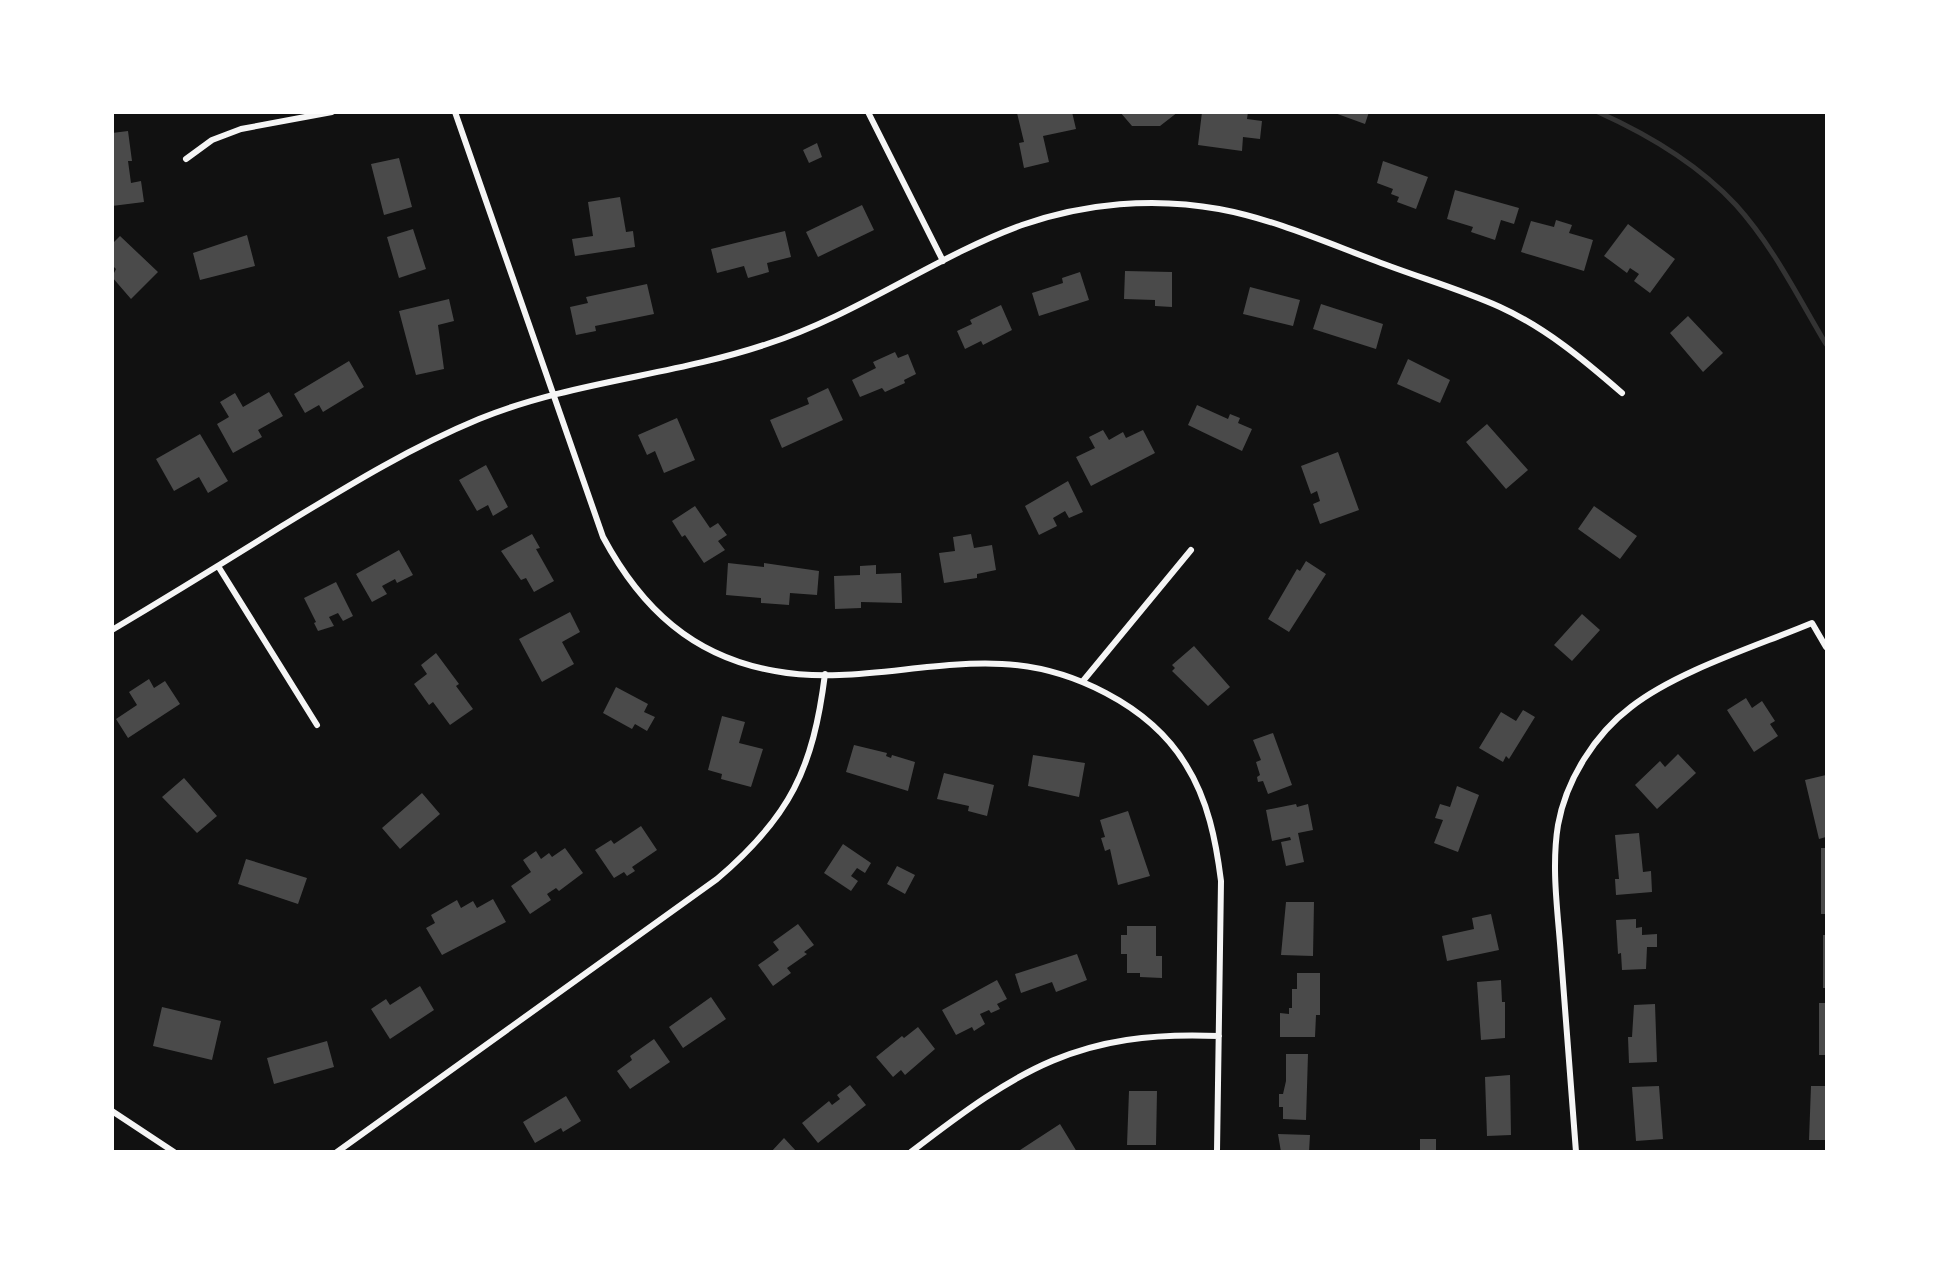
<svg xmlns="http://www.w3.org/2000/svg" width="1939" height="1264" viewBox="0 0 1939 1264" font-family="'Alegreya Sans',sans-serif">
<rect width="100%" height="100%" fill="#111"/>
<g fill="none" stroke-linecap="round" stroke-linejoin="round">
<path stroke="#333" stroke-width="5" d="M1598 112C1647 134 1699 165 1736 205 1773 246 1798 297 1826 344"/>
</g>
<path fill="#4a4a4a" d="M1072 112 1076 129 1043 136 1049 162 1024 168 1019 143 1024 142 1017 113Z
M1120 112H1178L1160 126H1132Z
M1202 112H1248L1247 119 1262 121 1260 139 1243 137 1242 151 1198 145Z
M1332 112H1369L1365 124Z
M128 131 132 161H128L131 183 141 181 144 202 112 206V133Z
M817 143 822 157 809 163 803 150Z
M399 158 412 207 384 215 371 164Z
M1383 161 1428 177 1416 209 1397 202 1399 197 1391 194 1393 189 1377 183Z
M1455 190 1519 208 1514 224 1501 220 1495 240 1471 232 1473 227 1447 219Z
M620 197 626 232 633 231 635 247 575 256 572 239 593 236 588 202Z
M862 205 874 230 818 257 806 232Z
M1556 220 1572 225 1569 233 1593 240 1584 271 1521 252 1531 221 1554 227Z
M1628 224 1675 259 1650 293 1634 281 1639 274 1630 268 1627 273 1604 256Z
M413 229 426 269 399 278 387 237Z
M785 231 791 257 767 263 769 272 748 278 744 266 717 273 711 249Z
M247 235 255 266 200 280 193 253Z
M120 236 158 272 131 299 112 277 116 269 112 265V244Z
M1125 271 1172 272V307L1155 306V300L1124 299Z
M1080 272 1089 300 1039 316 1032 293 1063 283 1062 278Z
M647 284 654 314 595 326 596 331 576 335 570 307 588 303 586 297Z
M1250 287 1300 300 1293 326 1243 314Z
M449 299 454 321 438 325 444 369 416 375 399 311Z
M1321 304 1383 324 1376 349 1313 329Z
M1001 305 1012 330 983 345 981 341 965 349 957 331 972 324 970 320Z
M1688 316 1723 353 1703 372 1670 333Z
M895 352 898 358 908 354 916 374 904 380 905 383 885 392 882 388 860 397 852 380 876 368 873 362Z
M1408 359 1450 380 1440 403 1397 384Z
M349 361 364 387 323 412 319 405 305 413 294 394Z
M828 388 843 420 782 448 770 420 809 404 807 398Z
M269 392 283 416 258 430 262 437 233 453 217 424 229 417 220 402 235 393 243 407Z
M1197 405 1228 419 1230 414 1240 418 1238 423 1252 429 1242 451 1188 425Z
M677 418 695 460 664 473 655 451 647 455 638 435Z
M1487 424 1528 470 1506 489 1466 442Z
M1103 430 1109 440 1123 432 1126 438 1143 430 1155 453 1091 486 1076 457 1095 448 1089 437Z
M200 434 228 481 208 493 199 477 174 491 156 459Z
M1338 452 1359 510 1320 524 1313 504 1320 501 1317 491 1311 494 1301 466Z
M486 465 508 507 493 516 488 505 477 511 459 480Z
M1068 481 1083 512 1069 518 1065 511 1053 518 1057 526 1039 535 1025 506Z
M695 506 710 528 718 523 727 535 718 541 725 550 704 563 685 535 682 537 672 521Z
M1594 506 1637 536 1620 559 1578 529Z
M532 534 540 548 536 549 554 581 534 592 526 578 521 580 501 551Z
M971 534 974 548 992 545 996 570 977 574V578L944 583 939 553 955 551 953 537Z
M399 550 413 575 397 583 395 579 382 586 387 594 372 602 356 574Z
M1306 561 1326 574 1289 632 1268 619 1297 569 1300 571Z
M728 563 764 567V563L819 571 817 595 790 593 789 605 761 603V598L726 595Z
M876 565V574L901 573 902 603 861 602V608L835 609 834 576 860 575V566Z
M336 582 353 616 343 621 338 613 329 617 334 626 318 631 314 623 316 622 304 598Z
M570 612 580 632 562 642 574 664 542 682 519 639Z
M1582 614 1600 630 1572 661 1554 645Z
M1194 646 1230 687 1208 706 1172 671 1175 668 1172 665Z
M436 653 459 684 456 686 473 709 450 725 433 702 429 705 414 684 427 674 421 665Z
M149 679 154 688 165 681 180 704 128 738 116 719 137 705 129 692Z
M616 687 648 704 644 712 655 717 647 731 635 724 632 729 603 713Z
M1746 698 1752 708 1762 701 1775 721 1770 724 1778 736 1754 752 1727 710Z
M1523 710 1535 717 1509 759 1506 756 1503 762 1479 748 1501 712 1516 721Z
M722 716 745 722 739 743 763 749 751 787 721 779 722 774 708 770Z
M1273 733 1292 785 1268 794 1263 781 1258 782 1257 777 1260 775 1256 762 1261 760 1253 740Z
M854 745 887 753 886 756 891 758 892 755 915 762 908 791 846 772Z
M1678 754 1696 773 1657 809 1635 785 1660 761 1665 767Z
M1033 755 1085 763 1079 797 1028 786Z
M944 773 994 785 987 816 968 811 969 806 937 799Z
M1826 775V837L1819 839 1805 780Z
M184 778 217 816 197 833 162 797Z
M1457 786 1479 795 1458 852 1434 843 1443 820 1435 818 1440 804 1450 807Z
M422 793 440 814 400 849 382 828Z
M1296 804 1297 807 1308 804 1313 830 1298 833 1304 862 1286 866 1281 842 1291 840 1290 837 1272 841 1266 810Z
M1128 811 1150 876 1118 885 1110 849 1105 851 1101 838 1105 837 1100 820Z
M641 826 657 850 632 867 635 871 627 876 624 872 614 878 595 850 611 840 614 844Z
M1639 833 1643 872 1651 871 1652 892 1616 895 1615 879H1619L1615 835Z
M843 844 871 863 865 873 857 868 851 876 858 881 851 891 824 873Z
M565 848 583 873 559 891 556 888 547 894 551 900 530 914 511 886 531 872 523 860 536 851 541 859 549 853 552 857Z
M1821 848H1826V914H1821Z
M246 859 307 878 298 904 238 884Z
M897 866 915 875 905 894 887 884Z
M493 899 506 922 442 955 426 928 435 923 431 915 457 900 461 908 473 901 477 908Z
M1286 902H1314L1313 956 1281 955Z
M1491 914 1499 950 1447 961 1442 936 1474 929 1472 918Z
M1636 919V928L1642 927V935L1657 934V947H1647L1646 969 1622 970 1621 953 1618 954 1616 920Z
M798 924 814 945 804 952 807 954 787 968 791 973 773 986 758 965 779 950 773 942Z
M1127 926H1156V956H1162V978L1140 977V973H1127V954H1121V935H1127Z
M1823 935H1826V988H1823Z
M1077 954 1087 980 1056 992 1052 982 1021 993 1015 974Z
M1297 973H1320V1015H1316L1315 1037H1280V1013L1289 1014V1008H1292V989H1297Z
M997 980 1007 999 997 1004 1000 1009 991 1013 989 1010 980 1014 985 1024 974 1031 972 1027 956 1035 942 1010Z
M1501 980 1502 1002H1505V1038L1481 1040 1477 982Z
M420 986 434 1010 390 1039 371 1009 386 999 390 1005Z
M711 997 726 1019 683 1048 669 1027Z
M1819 1003H1826V1055H1819Z
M1655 1004 1657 1062 1629 1063 1628 1037H1632L1634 1005Z
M162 1007 221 1021 212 1060 153 1046Z
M918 1027 935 1049 905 1075 901 1070 893 1077 876 1057 902 1036 904 1038Z
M654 1039 670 1062 630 1089 617 1071 632 1060 630 1056Z
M327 1041 334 1067 274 1084 267 1058Z
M1286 1054H1308L1306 1120 1283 1119V1107H1279V1094H1283L1286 1081Z
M1510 1075 1511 1135 1487 1136 1485 1077Z
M850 1085 866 1105 818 1143 802 1123 829 1101 832 1105 840 1099 837 1095Z
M1659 1086 1663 1139 1636 1141 1632 1087Z
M1811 1086H1826V1140H1809Z
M1129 1091H1157L1156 1145H1127Z
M566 1096 581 1121 563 1132 561 1128 535 1143 523 1122Z
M1060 1124 1077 1152H1017Z
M1278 1134 1310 1135 1309 1152H1281Z
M784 1138 797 1152H771Z
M1420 1139H1436V1150H1420Z"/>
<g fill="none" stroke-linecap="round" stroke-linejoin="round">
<path stroke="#f5f5f5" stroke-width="6" d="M455 112 603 537C641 608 693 657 775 671 849 685 927 660 1002 664 1070 667 1150 705 1186 765 1208 800 1216 841 1221 881L1217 1152
M868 112 943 261
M186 159 212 140 241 129 332 112
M218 566 317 725
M112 630C169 596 226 561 282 526 346 487 409 448 479 419 572 381 672 376 767 344 857 315 934 257 1022 225 1085 203 1154 197 1219 209 1273 219 1325 242 1376 261 1417 277 1460 289 1500 307 1546 328 1584 360 1622 393
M1083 681 1191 550
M112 1111 174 1152
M337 1152 717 879C790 817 813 769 825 674
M911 1152C1019 1069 1078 1030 1219 1036
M1576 1152C1571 1086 1566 1021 1561 956 1558 913 1551 868 1558 825 1566 780 1595 734 1631 707 1677 671 1757 646 1812 623L1826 647"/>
</g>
<rect width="1939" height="1264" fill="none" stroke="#ffffff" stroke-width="228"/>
</svg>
